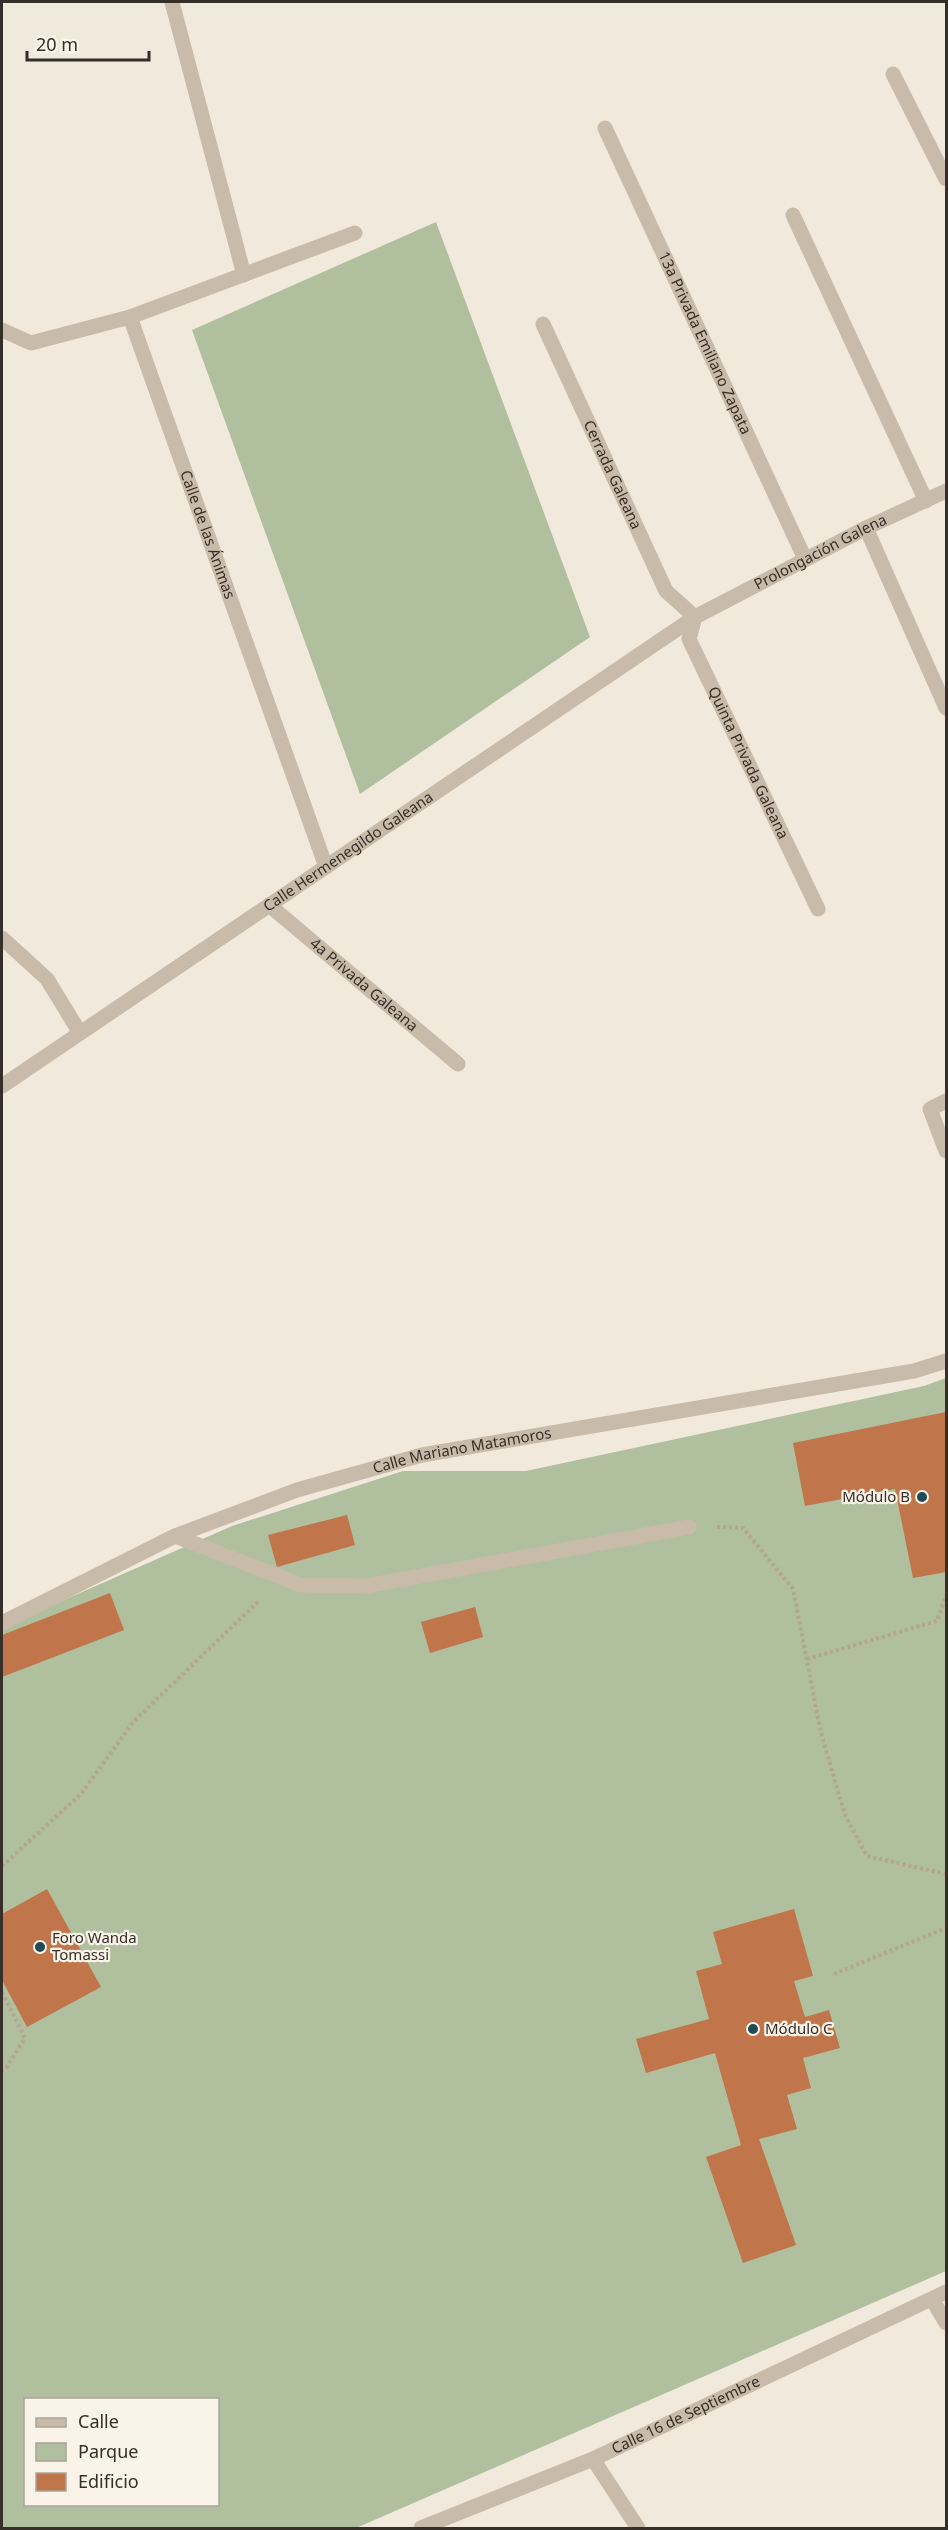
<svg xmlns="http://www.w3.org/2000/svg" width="948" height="2530" viewBox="0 0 948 2530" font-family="'Noto Sans',sans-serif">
<rect width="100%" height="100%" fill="#f1e9dc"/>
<path fill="#b0bf9d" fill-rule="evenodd" d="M436 222 590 637 360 794 192 330Z
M946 1378V2271L356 2528H2V1631L48 1607 232 1526 403 1471H526L924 1386ZM26 2400H218V2504H26Z"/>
<path fill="#c0754b" d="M946 1412V1572L913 1578 895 1489 805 1506 793 1443Z
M347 1515 355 1545 277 1567 268 1535Z
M110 1593 124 1630 2 1677V1635Z
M475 1607 483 1637 430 1653 421 1622Z
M47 1889 101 1987 27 2027 2 1980V1914Z
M794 1909 813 1976 794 1981 805 2017 829 2010 840 2048 803 2058 811 2088 787 2095 797 2129 759 2139 796 2245 743 2263 706 2157 741 2145 715 2053 646 2073 636 2039 709 2019 696 1971 722 1964 713 1932Z"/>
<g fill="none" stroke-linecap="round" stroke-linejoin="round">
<path stroke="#b4a593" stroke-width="4" stroke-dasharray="3 3" stroke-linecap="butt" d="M717 1527 743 1528 793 1589 821 1733 845 1815 867 1856 946 1874
M807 1659 937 1621 946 1595
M2 1866 81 1794 134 1721 260 1600
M834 1974 946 1928
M2 1992 25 2038 6 2068 2 2070"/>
<g stroke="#c8bba9" stroke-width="15">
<path d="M172 2 244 275"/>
<path d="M893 74 946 179"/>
<path id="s1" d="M605 128 805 559"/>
<path d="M793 215 926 501"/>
<path id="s2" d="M130 317 326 867"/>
<path id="s3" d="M543 324 666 591 695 617"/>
<path d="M2 330 31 343 130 317 355 233"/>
<path d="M866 528 946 708"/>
<path id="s4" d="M695 617 689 639 818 909"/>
<path id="s5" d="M269 905 458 1064"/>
<path d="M2 938 47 979 80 1033"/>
<path id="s6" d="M2 1086 695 617 866 528 946 491"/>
<path d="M946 1101 930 1109 946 1151"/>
<path d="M175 1536 301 1585 366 1586 689 1527"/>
<path id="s7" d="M2 1623 175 1536 297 1490 422 1455 914 1371 946 1361"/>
<path d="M932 2299 946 2323"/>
<path d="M593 2459 638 2528"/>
<path id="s8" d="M421 2528 593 2459 946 2292"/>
</g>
</g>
<g fill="#204b55" stroke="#f9f3e8" stroke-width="2">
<circle cx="922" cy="1497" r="6"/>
<circle cx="40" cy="1947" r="6"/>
<circle cx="753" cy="2029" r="6"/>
</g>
<g text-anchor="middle" stroke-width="4.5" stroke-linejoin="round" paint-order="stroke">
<g font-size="15" fill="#362e28" stroke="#f9f3e8">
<text dy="5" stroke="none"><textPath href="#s1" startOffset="237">13a Privada Emiliano Zapata</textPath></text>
<text dy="5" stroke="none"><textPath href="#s3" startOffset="166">Cerrada Galeana</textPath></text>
<text dy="5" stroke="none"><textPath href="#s2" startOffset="231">Calle de las Ánimas</textPath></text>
<text dy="5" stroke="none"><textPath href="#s6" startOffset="978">Prolongación Galena</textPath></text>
<text dy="5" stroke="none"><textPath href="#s4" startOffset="160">Quinta Privada Galeana</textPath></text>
<text dy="5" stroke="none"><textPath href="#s6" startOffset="418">Calle Hermenegildo Galeana</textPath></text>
<text dy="5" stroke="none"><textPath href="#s5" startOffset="124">4a Privada Galeana</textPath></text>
<text dy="5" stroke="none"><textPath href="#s7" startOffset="494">Calle Mariano Matamoros</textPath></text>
<text dy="5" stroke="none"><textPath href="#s8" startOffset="288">Calle 16 de Septiembre</textPath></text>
</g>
<g font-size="15" fill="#362e28" stroke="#f9f3e8" text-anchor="start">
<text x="910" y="1502" text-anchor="end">Módulo B</text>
<text x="52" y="1943">Foro Wanda<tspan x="52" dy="17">Tomassi</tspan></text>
<text x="765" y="2034">Módulo C</text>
</g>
</g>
<rect width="948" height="2530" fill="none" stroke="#362e28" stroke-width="6"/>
<rect x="24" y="2398" width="195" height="108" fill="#f9f3e8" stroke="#aba49b" stroke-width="1.5"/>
<rect x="36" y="2418" width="30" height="9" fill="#c8bba9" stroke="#aba49b" stroke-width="1.5"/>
<text x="78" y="2428" font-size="18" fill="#362e28">Calle</text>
<rect x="36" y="2443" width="30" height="18" fill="#b0bf9d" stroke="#aba49b" stroke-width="1.5"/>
<text x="78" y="2458" font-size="18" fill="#362e28">Parque</text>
<rect x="36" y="2473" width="30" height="18" fill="#c0754b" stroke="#aba49b" stroke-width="1.5"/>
<text x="78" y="2488" font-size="18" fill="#362e28">Edificio</text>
<path d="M27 51v9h122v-9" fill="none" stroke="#362e28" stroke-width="3"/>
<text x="36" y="51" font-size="18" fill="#362e28" stroke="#f9f3e8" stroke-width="4.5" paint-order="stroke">20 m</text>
</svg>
